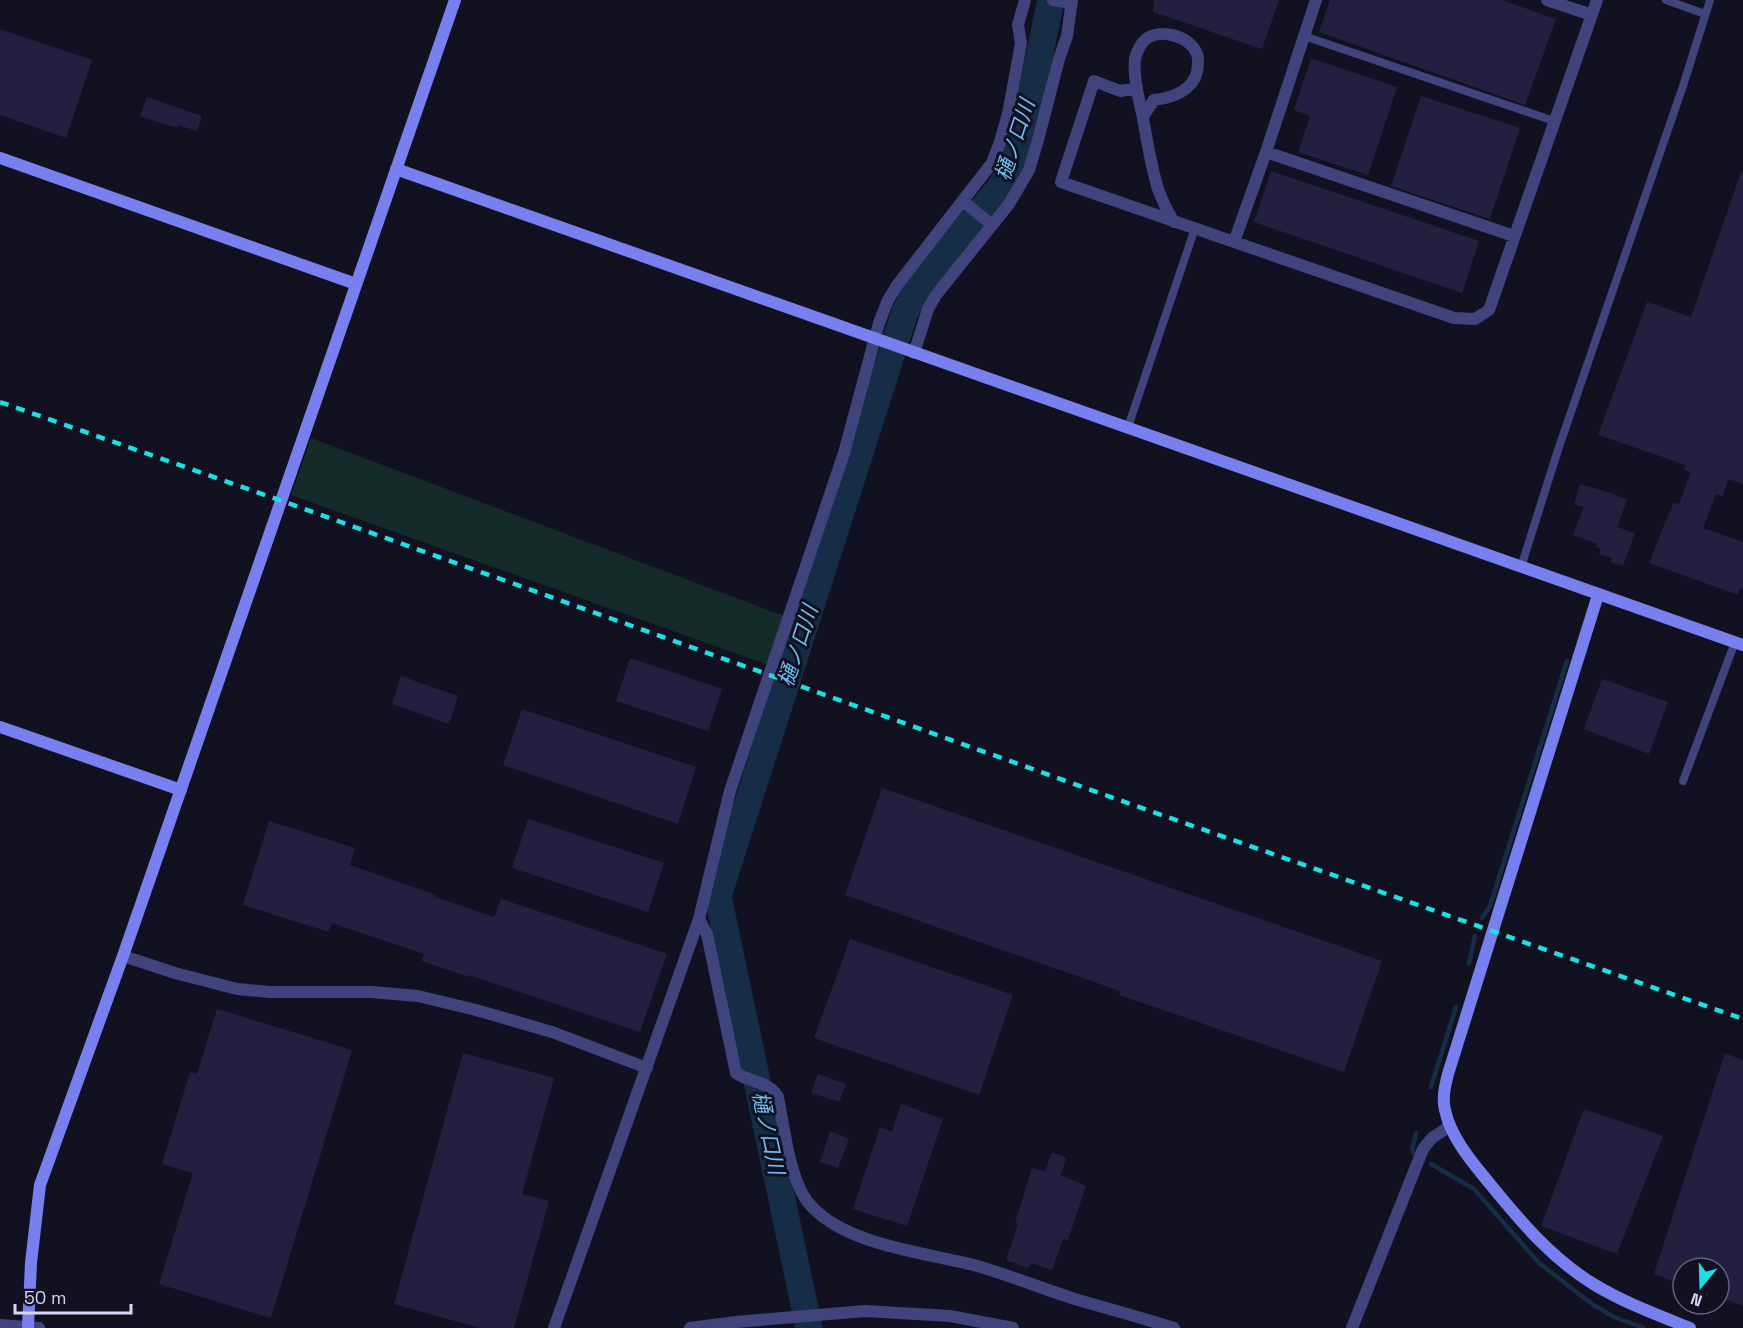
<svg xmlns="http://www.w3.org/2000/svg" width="1743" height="1328" viewBox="0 0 1743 1328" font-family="'Space Grotesk','Noto Sans JP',sans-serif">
<rect width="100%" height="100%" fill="#121122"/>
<path fill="#142b29" d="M311 438 784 616 768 665 291 495Z"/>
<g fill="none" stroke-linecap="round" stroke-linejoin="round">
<path stroke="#162d47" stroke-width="4.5" d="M1482 918 1490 906 1567 661
M1469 963 1475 936
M1431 1087 1456 1007
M1414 1154 1412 1149 1416 1133
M1431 1164 1474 1189 1539 1263 1592 1304 1614 1317 1644 1328"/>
<path stroke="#162d47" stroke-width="27" d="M809 1328 718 896 905 312 920 284 1003 184 1015 156 1028 109 1051 0"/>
</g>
<path fill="#231f41" d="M1154 0H1279L1262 49 1153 12Z
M1330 0H1502L1556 19 1525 105 1319 32Z
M0 29 92 60 66 138 0 115Z
M1311 58 1397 87 1368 175 1298 152 1310 116 1294 110Z
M1421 96 1520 128 1490 219 1391 186Z
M147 97 202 116 197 131 178 125 177 128 140 116Z
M1271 171 1479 241 1462 293 1254 222Z
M1741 172H1743V484L1729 479 1722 496 1716 494 1703 528 1743 542V589L1740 588 1738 595 1649 563 1666 520 1674 502 1679 504 1691 472 1684 470 1686 465 1598 435 1647 302 1691 317Z
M1580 484 1614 494 1627 500 1617 527 1635 533 1623 566 1610 562 1612 558 1599 554 1601 549 1596 547 1597 544 1573 535 1584 507 1574 504Z
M630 658 722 689 708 731 616 701Z
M401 676 458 696 449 724 392 704Z
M1602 679 1668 702 1649 754 1584 729Z
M522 709 696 767 678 824 503 765Z
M882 788 1382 961 1344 1072 1119 995 1120 991 845 895Z
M528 819 664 863 648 912 512 868Z
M269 821 355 848 350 865 436 895 435 897 494 917 501 899 667 954 640 1032 469 975V977L422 961 424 954 332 923 329 932 243 905Z
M850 939 1013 995 979 1095 814 1038Z
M217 1009 352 1050 271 1318 159 1284 193 1173 162 1164 190 1072 197 1074Z
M463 1053 554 1078 522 1194 549 1201 514 1328H480L394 1304Z
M1725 1053 1743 1060V1306L1719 1297V1268H1683V1285L1654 1274Z
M818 1074 846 1084 839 1102 811 1093Z
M901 1104 943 1119 907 1226 853 1209 880 1127 892 1132Z
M1584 1109 1663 1136 1617 1254 1541 1226Z
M830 1131 849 1139 838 1168 820 1162Z
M1052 1152 1067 1158 1060 1175 1086 1186 1068 1240 1063 1239 1052 1270 1031 1263 1028 1268 1006 1260 1018 1224 1015 1223 1032 1168 1045 1171Z"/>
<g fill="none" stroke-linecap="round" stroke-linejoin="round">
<path stroke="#41447c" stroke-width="8" d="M1666 0 1705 14
M1304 36 1554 121
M1128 427 1195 228
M1521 567 1558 450 1683 86 1710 0
M1683 781 1735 642"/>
<path stroke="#41447c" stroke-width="12" d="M1053 0 1071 3
M1547 0 1592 15
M1137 88 1120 91 1094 81 1061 182 1454 318 1475 319 1489 310 1597 0
M1143 116 1154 100C1172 98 1192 91 1197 72 1198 66 1199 59 1197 54 1190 36 1161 28 1146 39 1140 44 1137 51 1135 59 1133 78 1139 99 1143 118 1147 141 1151 166 1158 189 1162 200 1168 212 1174 222
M1266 152 1514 236
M963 201 992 225
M1234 242 1266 152 1316 0
M914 353 928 309 936 295 1009 204 1029 170 1038 140 1059 59 1067 36 1072 0
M699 919 707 934 736 1073C749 1082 769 1081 778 1097 784 1127 789 1176 807 1201 841 1245 923 1252 974 1265 1009 1275 1043 1289 1078 1300 1110 1309 1142 1318 1174 1328
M123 956 175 973 237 989 270 992H371L418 996 476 1010 552 1032 647 1068
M0 1325 39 1328
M554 1328 699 919 730 791 844 453 879 323 888 300 898 284 992 163 999 145 1008 114 1021 43 1018 25 1025 0
M690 1328 736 1322 865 1311 950 1316 1013 1328
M1352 1328 1423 1149 1432 1138 1450 1126"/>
<path stroke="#7880ef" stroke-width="12" d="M0 158 356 284
M396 169 1743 645
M1598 595 1448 1074C1445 1086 1442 1098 1445 1110 1451 1138 1472 1162 1490 1184 1521 1222 1552 1259 1595 1285 1625 1303 1658 1315 1690 1328
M0 727 181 790
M28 1328 31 1263 40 1185 123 956 455 0"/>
<path stroke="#1ae1e3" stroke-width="4.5" stroke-dasharray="9 8" stroke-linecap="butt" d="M0 402 282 501 1136 806 1743 1019"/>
</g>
<g text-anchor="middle" stroke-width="6" stroke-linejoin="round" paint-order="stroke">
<g font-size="21" font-style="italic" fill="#70bfef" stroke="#121122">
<text transform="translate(1015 140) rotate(-72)" y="7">樋ノ口川</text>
<text transform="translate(798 646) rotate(-72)" y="7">樋ノ口川</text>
<text transform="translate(768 1133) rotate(78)" y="7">樋ノ口川</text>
</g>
</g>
<g transform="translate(1701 1286) rotate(199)"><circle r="28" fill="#121122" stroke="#616078" stroke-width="1.5"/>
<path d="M0-4.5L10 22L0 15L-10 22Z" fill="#1ae1e3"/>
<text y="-9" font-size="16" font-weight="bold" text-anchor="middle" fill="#d7d6fa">N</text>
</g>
<path d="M15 1304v9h116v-9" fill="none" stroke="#d7d6fa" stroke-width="3"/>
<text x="24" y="1304" font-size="18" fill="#d7d6fa" stroke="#121122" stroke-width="4.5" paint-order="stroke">50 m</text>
</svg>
